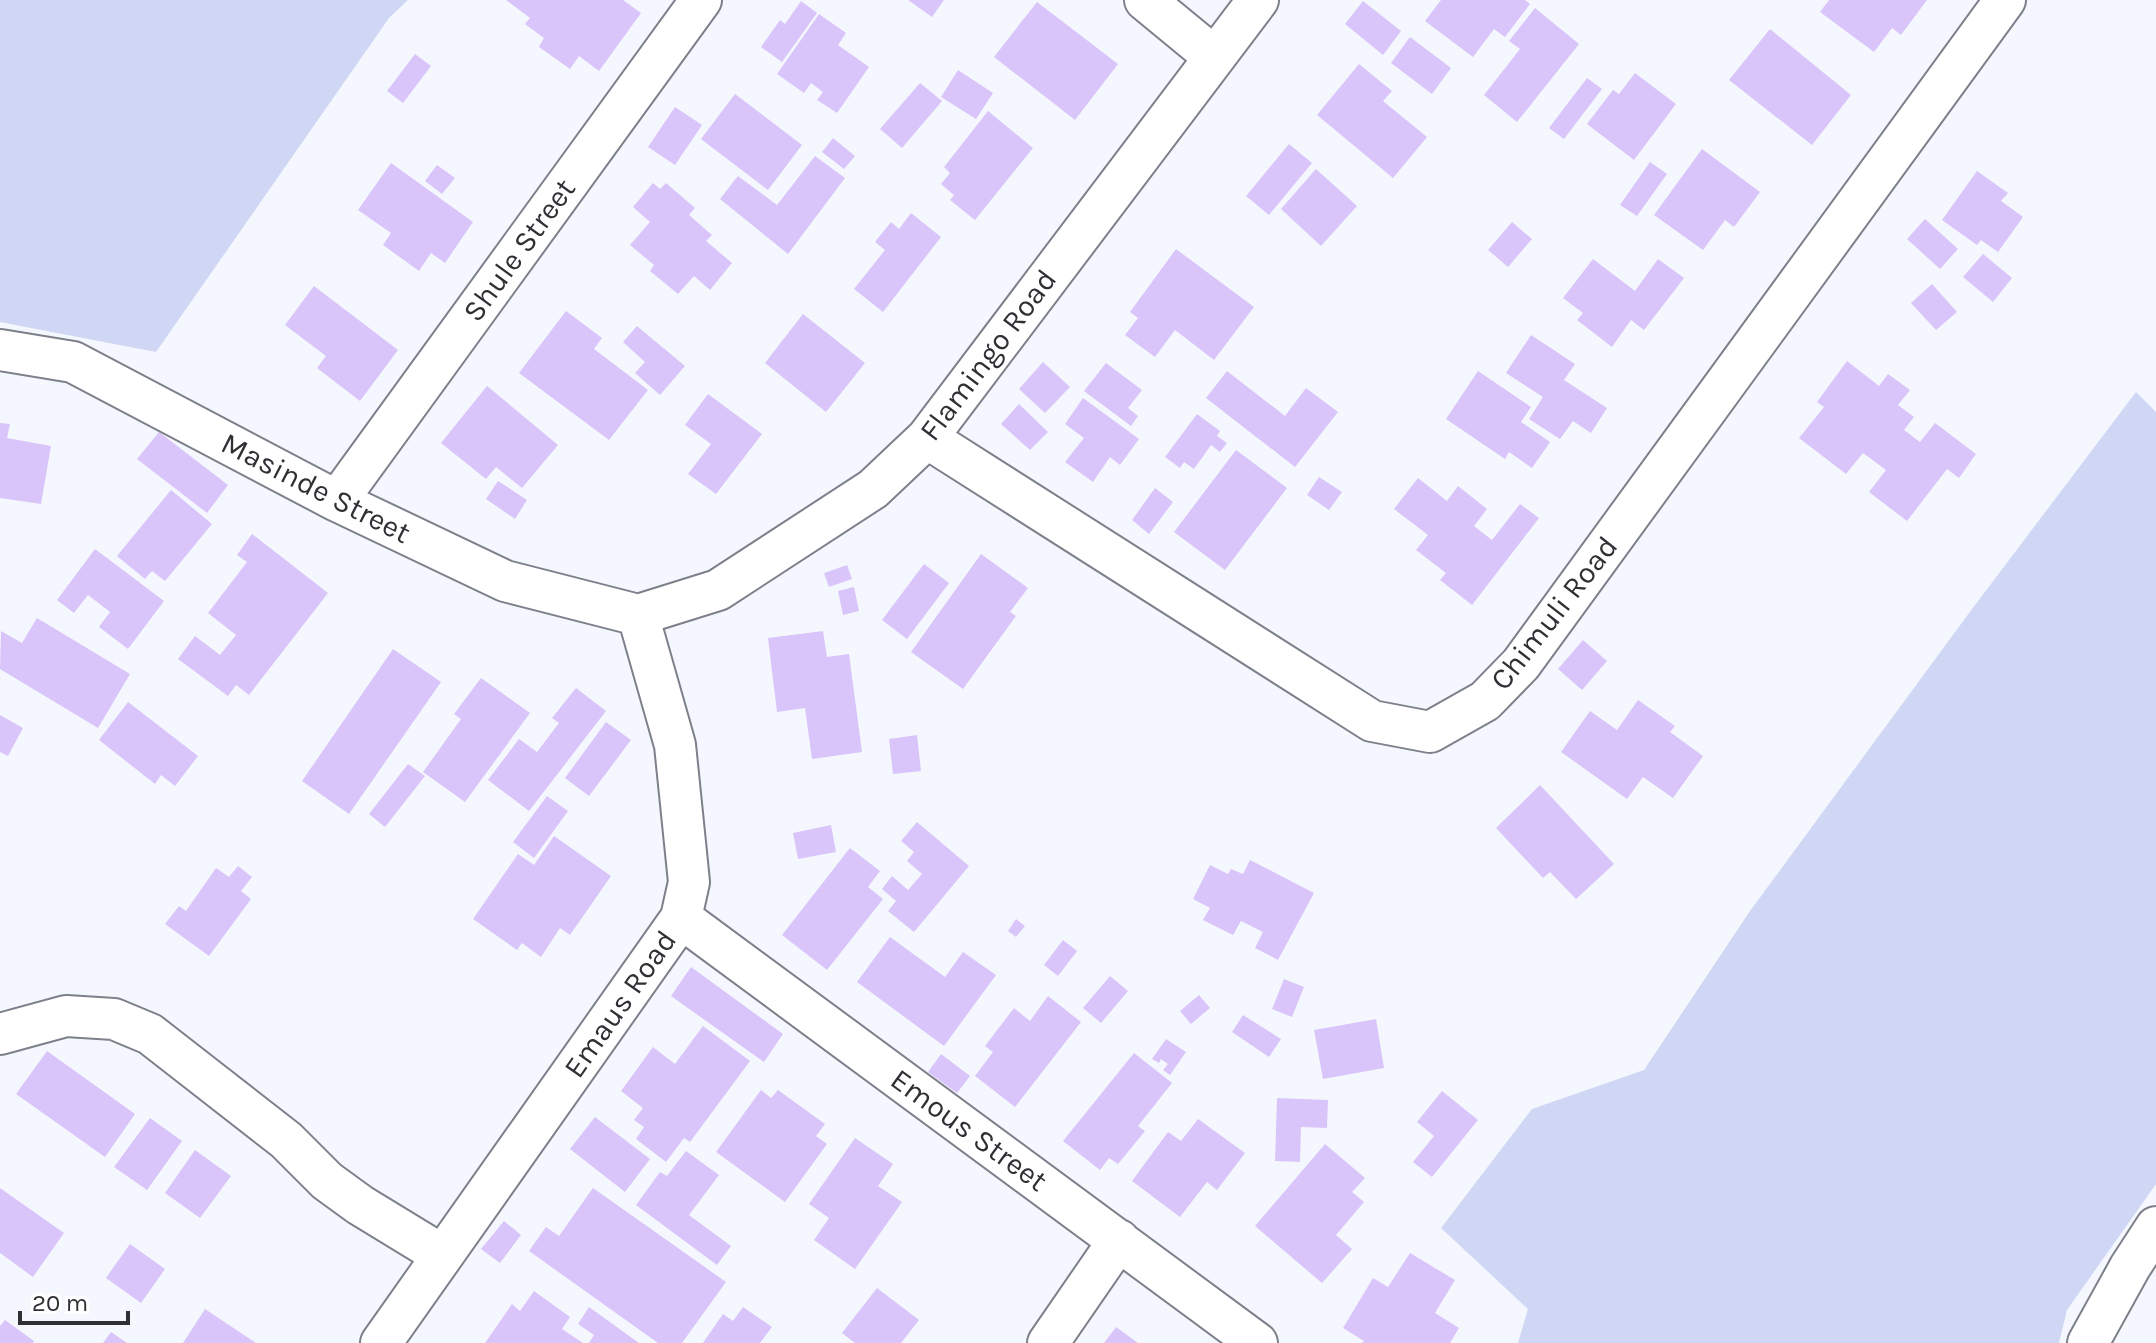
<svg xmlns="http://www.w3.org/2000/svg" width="2156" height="1343" viewBox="0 0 2156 1343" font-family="Karla,sans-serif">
<rect width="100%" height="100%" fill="#f5f7fe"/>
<path fill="#cfd7f4" d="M0 0H408L389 18 156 352 0 322Z
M2136 392 2156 412V1184L2067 1310 2059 1343H1518L1528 1309 1441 1228 1532 1109 1644 1070 1750 911 1972 609Z"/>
<path fill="#d9c5f9" d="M506 0H623L641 13 599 71 579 56 570 69 539 47 544 38 525 24 530 18Z
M908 0H944L932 17Z
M1441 0H1525L1530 4 1505 37 1494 29 1473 57 1425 21Z
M1829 0H1927L1901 35 1892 28 1874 52 1820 12Z
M801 1 817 13 782 62 761 47 780 20 785 24Z
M1363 1 1401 31 1383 55 1345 24Z
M1037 2 1118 64 1075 120 994 57Z
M1535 8 1579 44 1517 122 1484 95 1520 49 1509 41Z
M819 14 846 33 838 45 869 67 837 113 817 100 823 92 811 83 804 93 777 74Z
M1770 29 1851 95 1812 145 1729 80Z
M1410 37 1451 68 1432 94 1391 63Z
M415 54 431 66 403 103 387 91Z
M1359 64 1392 91 1383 101 1427 137 1393 178 1317 115Z
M958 70 993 93 976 119 941 97Z
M1635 73 1676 104 1634 160 1587 124 1613 90 1619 94Z
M1587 78 1602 89 1564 139 1549 128Z
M920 83 942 101 902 148 880 129Z
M735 94 802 145 768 190 701 139Z
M675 107 702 125 675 165 648 147Z
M988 111 1033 148 975 220 950 200 954 195 941 184 950 173 944 167Z
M833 138 855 156 844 169 822 152Z
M1289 144 1312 163 1269 215 1246 196Z
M1702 149 1760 192 1734 227 1725 220 1703 250 1654 215Z
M815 156 845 178 788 254 720 199 738 176 777 205Z
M1650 162 1667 174 1637 216 1620 205Z
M391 163 473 222 445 263 431 253 419 271 383 245 391 233 358 210Z
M437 165 455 178 442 194 425 181Z
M1316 169 1357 206 1321 246 1281 209Z
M1977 171 2008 193 2001 201 2023 217 1998 252 1981 240 1977 245 1942 220Z
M653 183 660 189 666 183 695 208 689 215 712 235 706 241 732 263 710 290 694 276 678 294 650 271 654 265 630 245 650 222 633 207Z
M911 213 941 237 883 312 854 289 885 250 875 242 891 222 899 229Z
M1925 219 1958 249 1940 269 1907 239Z
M1512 222 1532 239 1508 267 1488 250Z
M1176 249 1254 307 1214 360 1175 330 1155 357 1125 335 1138 318 1130 312Z
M1983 254 2012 278 1993 302 1963 277Z
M1593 259 1635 291 1658 259 1684 278 1644 330 1631 320 1612 347 1577 320 1583 313 1563 298Z
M1932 284 1957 312 1936 330 1911 303Z
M314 286 398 350 360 401 317 368 326 356 285 325Z
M566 311 602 338 594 349 648 390 609 440 519 373Z
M803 314 865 363 826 412 765 363Z
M637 326 685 366 660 395 635 373 645 362 623 342Z
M1531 335 1575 364 1564 380 1607 408 1591 433 1573 421 1560 439 1529 419 1543 397 1506 373Z
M1847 361 1879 386 1888 374 1910 390 1898 405 1914 417 1904 430 1920 442 1935 423 1976 454 1959 478 1947 469 1907 521 1869 492 1886 470 1863 453 1846 474 1799 438 1824 407 1817 402Z
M1043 362 1070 387 1045 413 1019 389Z
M1106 363 1142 390 1128 408 1138 416 1131 426 1084 391Z
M1227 371 1285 416 1306 388 1338 412 1295 467 1206 398Z
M1478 371 1531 407 1521 422 1550 442 1532 468 1509 452 1505 459 1446 419Z
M487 386 558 445 522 488 496 467 486 479 441 443Z
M708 394 762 434 716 494 688 474 711 444 685 425Z
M1083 398 1139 439 1120 465 1110 457 1093 482 1065 462 1084 438 1065 424Z
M1019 404 1048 432 1030 450 1001 424Z
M1197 414 1220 431 1217 436 1227 443 1220 452 1211 445 1194 469 1184 462 1180 468 1165 457Z
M0 423 10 424 7 438 51 446 41 504 0 498Z
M159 432 228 485 207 513 137 459Z
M1236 450 1287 488 1225 570 1174 532Z
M1319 477 1342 492 1329 510 1307 495Z
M1418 478 1447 501 1458 486 1487 509 1474 526 1492 540 1520 504 1539 518 1472 605 1440 580 1446 573 1416 550 1428 535 1394 509Z
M498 481 527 500 515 519 486 499Z
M1155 488 1173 502 1149 534 1132 520Z
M171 490 212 524 165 581 152 571 145 579 117 556Z
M252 534 328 593 249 695 236 685 228 696 178 659 195 636 220 655 236 635 208 613 247 562 237 555Z
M95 549 164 601 128 649 99 627 110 612 88 595 74 613 57 600Z
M981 554 1028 588 1010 612 1016 616 963 689 911 652Z
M924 564 949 583 907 639 882 620Z
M847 565 852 579 829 587 824 573Z
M854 587 859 611 843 615 838 591Z
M37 618 130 674 98 728 0 669 1 631 22 643Z
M823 631 827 657 849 654 862 752 812 759 805 708 777 712 768 638Z
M1583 640 1607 661 1582 690 1558 669Z
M393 649 441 682 349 814 302 781Z
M481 678 530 713 465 802 423 772 461 719 454 714Z
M576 688 606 711 529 811 488 780 519 739 537 752 559 723 552 718Z
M1638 700 1675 726 1670 732 1703 756 1673 798 1643 777 1627 799 1561 752 1590 711 1617 730Z
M128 702 198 756 175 786 161 775 155 784 99 740Z
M0 715 23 728 8 756 0 752Z
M606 722 631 740 589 796 565 778Z
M917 735 921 771 893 774 889 739Z
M408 764 425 776 385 827 369 814Z
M1540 785 1614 864 1576 899 1550 872 1543 878 1496 828Z
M547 796 568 811 534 858 513 842Z
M917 822 969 866 914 932 888 911 896 901 882 889 892 876 908 890 922 874 907 861 914 852 901 841Z
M831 825 836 852 798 859 793 833Z
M554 836 611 876 570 935 560 928 541 957 522 943 517 950 473 919 518 854 534 865Z
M850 848 880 871 868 887 883 899 827 970 782 935Z
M1250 860 1314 893 1278 960 1255 948 1263 932 1241 921 1233 935 1203 920 1210 908 1193 899 1210 865 1228 874 1231 869 1243 874Z
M238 866 252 877 241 891 251 899 209 956 165 924 179 906 186 911 216 868 229 877Z
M1016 919 1025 926 1016 937 1008 931Z
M890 937 945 977 963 952 996 975 944 1046 857 982Z
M1063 940 1077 951 1058 976 1044 965Z
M691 967 783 1034 764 1062 671 996Z
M1110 976 1128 991 1101 1023 1083 1008Z
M1284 979 1304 987 1292 1017 1272 1009Z
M1199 995 1210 1008 1191 1024 1180 1011Z
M1048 996 1081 1022 1015 1107 975 1076 993 1052 985 1046 1014 1008 1030 1021Z
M1243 1015 1281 1039 1269 1057 1232 1032Z
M1376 1019 1384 1068 1323 1079 1314 1030Z
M703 1026 750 1061 690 1142 684 1138 666 1162 636 1139 644 1127 634 1120 643 1108 621 1091 653 1047 675 1064Z
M1166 1039 1186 1052 1170 1075 1163 1070 1168 1064 1161 1059 1159 1063 1152 1059Z
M47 1051 135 1114 105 1157 16 1094Z
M1134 1053 1172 1083 1138 1126 1145 1131 1118 1164 1109 1158 1100 1170 1063 1141Z
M941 1054 970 1076 957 1093 928 1072Z
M761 1090 771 1098 778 1090 825 1124 816 1136 827 1144 785 1202 716 1152Z
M1442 1091 1478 1120 1432 1177 1413 1162 1434 1136 1417 1122Z
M1277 1098 1328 1100 1327 1128 1301 1127 1300 1162 1275 1161Z
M595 1117 650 1159 625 1192 570 1149Z
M150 1118 182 1141 147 1190 114 1167Z
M1198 1119 1245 1153 1217 1190 1207 1182 1180 1217 1132 1181 1168 1132 1181 1141Z
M855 1138 893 1164 878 1186 902 1202 855 1269 814 1240 829 1218 809 1204Z
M1325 1144 1365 1178 1352 1192 1364 1202 1336 1235 1352 1249 1322 1283 1255 1226Z
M195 1150 231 1176 200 1218 165 1193Z
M686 1151 719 1175 689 1215 731 1246 717 1265 636 1205 660 1172 667 1176Z
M0 1188 64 1233 33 1277 0 1253Z
M593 1188 726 1282 682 1343H658L529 1251 546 1227 559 1236Z
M504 1221 521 1235 500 1263 481 1249Z
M130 1244 165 1269 141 1303 106 1278Z
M1410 1253 1455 1280 1435 1313 1459 1328 1450 1343H1362L1364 1341 1343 1328 1373 1278 1388 1287Z
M877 1288 919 1320 901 1343H855L842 1333Z
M534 1291 570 1317 562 1329 583 1343H485L512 1304 520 1311Z
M589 1307 639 1343H589L594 1335 578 1324Z
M743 1307 772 1327 760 1343H703L723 1314 733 1321Z
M205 1309 256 1343H183Z
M5 1320 34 1341 33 1343H0V1326Z
M1116 1327 1138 1343H1104Z
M111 1332 127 1343H103Z"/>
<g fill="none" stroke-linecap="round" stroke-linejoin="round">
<g stroke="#7d808a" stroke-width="44">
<path id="street" d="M1145 0 1213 56
M0 350 73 362 337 501 505 581 638 615
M927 438 1372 721 1430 732 1485 701 1521 664 2005 0
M337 501 701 0
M638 615 718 590 873 489 927 438 1258 0
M681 918 1257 1343
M0 1034 66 1016 114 1019 150 1034 286 1140 327 1181 360 1205 442 1255
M381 1343 681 918 689 882 675 745 638 615
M1048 1343 1119 1240
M2088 1343 2130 1267 2156 1227"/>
</g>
<use href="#street" stroke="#fff" stroke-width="40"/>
</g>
<g text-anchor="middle" stroke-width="7" stroke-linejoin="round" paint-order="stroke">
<g font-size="30" fill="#2f3034" stroke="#fff">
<text transform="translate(519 250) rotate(-54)" y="10">Shule Street</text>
<text transform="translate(988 355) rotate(-53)" y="10">Flamingo Road</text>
<text transform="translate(316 488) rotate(27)" y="10">Masinde Street</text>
<text transform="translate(1554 613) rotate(-52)" y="10">Chimuli Road</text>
<text transform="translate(620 1004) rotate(-55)" y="10">Emaus Road</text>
<text transform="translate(969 1130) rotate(36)" y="10">Emous Street</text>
</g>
</g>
<path d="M20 1311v12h108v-12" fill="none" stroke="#2f3034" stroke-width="4"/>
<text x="32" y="1311" font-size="24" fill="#2f3034" stroke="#ffffff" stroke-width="6" paint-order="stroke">20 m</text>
</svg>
